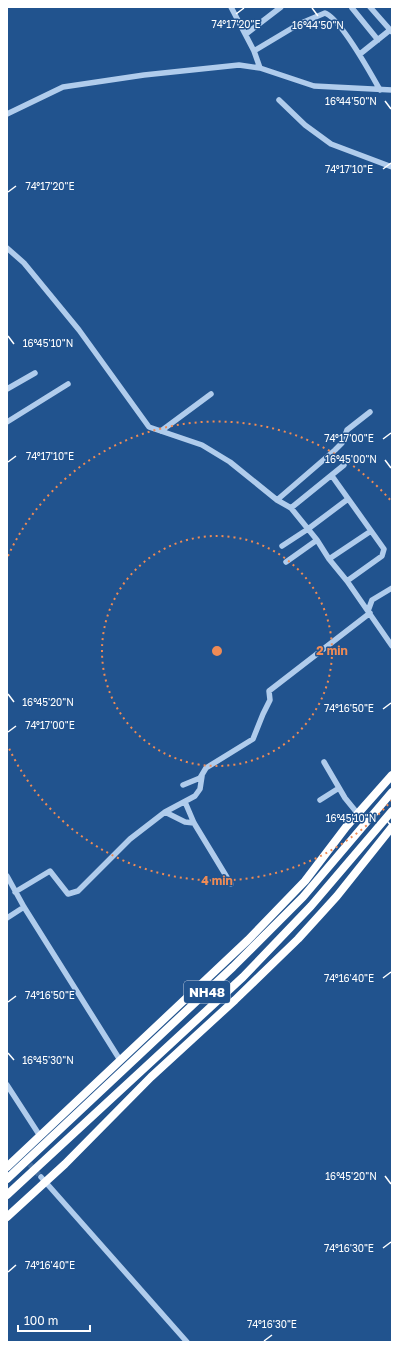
<svg xmlns="http://www.w3.org/2000/svg" width="399" height="1349" viewBox="0 0 399 1349" font-family="'Golos Text',sans-serif">
<rect width="100%" height="100%" fill="#21538e"/>
<g fill="none" stroke-linecap="round" stroke-linejoin="round">
<path stroke="#426d9f" stroke-width="5.5" stroke-dasharray="5.5 3" stroke-linecap="butt" d="M24 1158 41 1177"/>
<path stroke="#b0ccec" stroke-width="5.5" d="M231 7 254 51 260 68
M370 7 392 32
M352 8 378 40
M246 34 281 7
M254 51 299 24 325 13C341 19 371 74 380 90
M360 54 390 30
M279 100 305 125 331 144 392 167
M7 114 63 87 144 75 239 65 260 68 314 86 392 90
M7 248 24 263 79 330 149 427 202 445 230 462 277 500 291 508 317 540 329 559 347 581 392 646
M7 389 35 373
M7 422 68 384
M161 431 211 394
M332 476 384 549 382 556 347 581
M277 500 335 450 342 443 347 430 370 412
M291 508 344 465
M282 546 308 529 348 499
M329 559 371 531
M286 562 317 540
M368 611 372 600 392 588
M324 762 345 798 358 814
M183 785 200 778 206 768 253 739 263 714 270 700 269 691 370 613
M320 800 339 788
M185 802 194 823 231 884
M165 812 185 822 194 823
M7 876 24 907 120 1060
M15 892 50 871 68 894 78 891 130 839 165 812 195 796 200 789 202 776
M7 918 24 907
M7 1085 40 1136
M41 1177 187 1342"/>
<path stroke="#fff" stroke-width="8" d="M7 1167 248 940 305 881 346 827 392 775
M7 1179 233 967 303 897 392 792
M7 1195 243 977 311 906 392 811
M7 1217 65 1164 151 1077 235 1000 298 939 337 896 392 827"/>
</g>
<path fill="none" stroke="#fff" stroke-width="1.5" d="M312 8 318 16M236 14 244 8M385 101 391 109M383 169 391 163M8 192 16 186M8 336 14 344M383 439 391 433M385 460 391 468M8 462 16 456M8 694 14 702M383 709 391 703M8 732 16 726M385 818 391 826M383 978 391 972M8 1002 16 996M8 1053 14 1060M385 1176 391 1184M383 1248 391 1242M8 1272 16 1265M264 1341 272 1335"/>
<g fill="none" stroke="#ef8b55" stroke-width="2" stroke-dasharray="2 4">
<circle cx="217" cy="651" r="115"/>
<path d="M392 800A230 230 0 0 1 8 746M8 556A230 230 0 0 1 392 502"/>
</g>
<g text-anchor="middle" stroke-width="3" stroke-linejoin="round" paint-order="stroke">
<rect fill="#21538e" stroke="#bccbdd" stroke-width="1" x="184" y="981" width="46" height="22" rx="3"/>
<g font-size="13" font-weight="bold" fill="#fff">
<text x="207" y="997">NH48</text>
</g>
</g>
<g font-size="10" text-anchor="middle" fill="#fff" stroke="#21538e" stroke-width="3" stroke-linejoin="round" paint-order="stroke">
<text x="236" y="28">74°17'20"E</text>
<text x="318" y="29">16°44'50"N</text>
<text x="351" y="105">16°44'50"N</text>
<text x="349" y="173">74°17'10"E</text>
<text x="50" y="190">74°17'20"E</text>
<text x="48" y="347">16°45'10"N</text>
<text x="349" y="442">74°17'00"E</text>
<text x="50" y="460">74°17'10"E</text>
<text x="351" y="463">16°45'00"N</text>
<text x="48" y="706">16°45'20"N</text>
<text x="349" y="712">74°16'50"E</text>
<text x="50" y="729">74°17'00"E</text>
<text x="351" y="822">16°45'10"N</text>
<text x="349" y="982">74°16'40"E</text>
<text x="50" y="999">74°16'50"E</text>
<text x="48" y="1064">16°45'30"N</text>
<text x="351" y="1180">16°45'20"N</text>
<text x="349" y="1252">74°16'30"E</text>
<text x="50" y="1269">74°16'40"E</text>
<text x="272" y="1328">74°16'30"E</text>
</g>
<circle cx="217" cy="651" r="6" fill="#ef8b55" stroke="#21538e" stroke-width="2"/>
<g font-size="12" text-anchor="middle" font-weight="bold" fill="#ef8b55" stroke="#21538e" stroke-width="3" stroke-linejoin="round" paint-order="stroke">
<text x="332" y="655">2 min</text>
<text x="217" y="885">4 min</text>
</g>
<rect width="399" height="1349" fill="none" stroke="#ffffff" stroke-width="16"/>
<path d="M18 1325v6h72v-6" fill="none" stroke="#ffffff" stroke-width="2"/>
<text x="24" y="1325" font-size="12" fill="#ffffff" stroke="#21538e" stroke-width="3" paint-order="stroke">100 m</text>
</svg>
